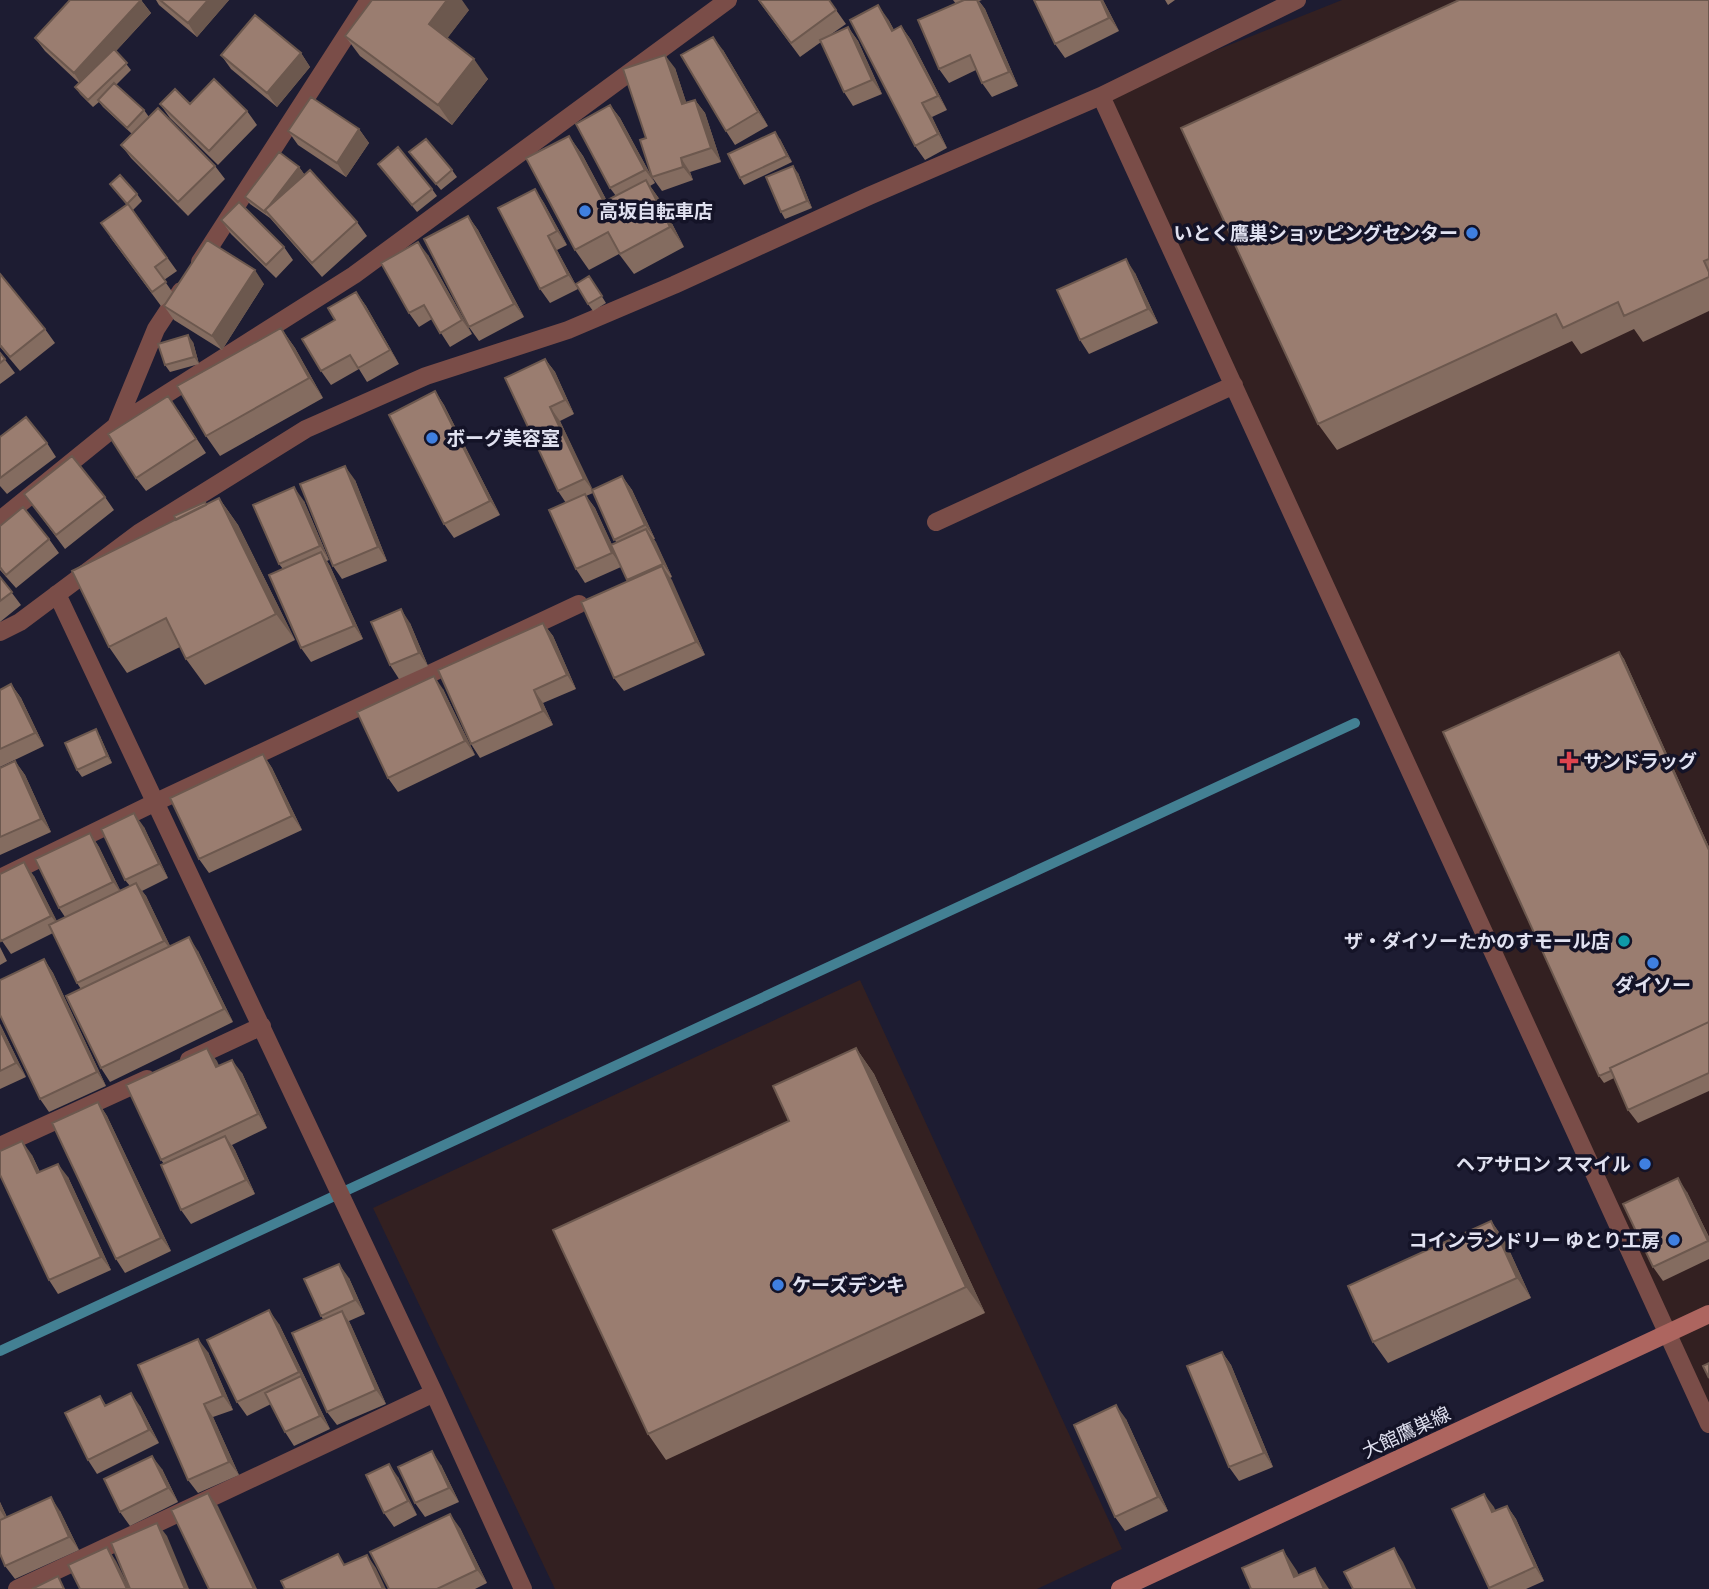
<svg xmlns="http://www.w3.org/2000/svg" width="1709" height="1589" viewBox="0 0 1709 1589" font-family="'IBM Plex Sans','Noto Sans JP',sans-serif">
<rect width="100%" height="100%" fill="#1d1c32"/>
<path fill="#332021" d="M1342 0H1709V1422L1101 96Z
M860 980 1122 1549 1037 1589H555L373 1208Z"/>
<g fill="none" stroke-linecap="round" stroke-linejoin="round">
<path stroke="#438093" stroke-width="10" d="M0 1351 1355 723"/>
<path stroke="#7a4d48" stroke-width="18" d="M1101 96 1709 1424
M200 262 369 0
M116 426 156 329 181 291
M0 520 116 426 354 275 728 0
M936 522 1234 385
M57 594 434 1393 523 1589
M0 632 20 622 139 533 306 429 426 376 568 330 674 285 869 196 1101 96 1297 0
M0 878 156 802 579 604
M189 1060 262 1026
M0 1146 147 1079
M17 1589 434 1393"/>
<path stroke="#ad655f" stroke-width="18" d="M1120 1589 1709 1314"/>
</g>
<path fill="#846c60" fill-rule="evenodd" d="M141 0 151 13 116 51 131 70 116 85 144 110 149 117 215 166 225 179 188 216 131 158 121 145 132 134 103 107 99 102 93 107 80 94 75 87 79 83 45 51 35 38Z
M156 0H229L197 37 159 5Z
M758 0H829L846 24 830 35 848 27 858 41 882 94 853 106 844 92 821 42 800 57Z
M953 0H982L979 1 985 9 1018 86 992 97 982 83 976 70 949 83 939 69 956 4Z
M1103 0 1119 31 1065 58 1055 44Z
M1165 0H1175L1168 5Z
M1709 0V311L1643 342 1634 329 1581 354 1572 341 1337 450 1318 424Z
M469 10 447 38 488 79 452 125 360 56 345 36Z
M888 19 894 30 901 26 911 40 947 110 932 117 947 148 925 160 915 146Z
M723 50 768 126 735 145 726 131Z
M301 53 310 67 277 107 231 69 221 55Z
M675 68 686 102 695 100 705 113 721 162 690 172 693 180 662 191 652 177 646 138Z
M160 104H190L247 111 257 125 218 165 170 118Z
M610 105 620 118 655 183 650 186 660 200 684 247 634 274 619 254 589 270 575 250 569 136 583 156 607 201 616 196 610 188Z
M359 129 369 143 346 177 298 145 288 131Z
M780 139 792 162 744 185 740 178Z
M409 152 452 170 457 177 441 190Z
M378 164 432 189 437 196 417 212Z
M299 167 304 174 300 179 357 222 367 236 322 277 270 218 250 204 245 197Z
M798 173 812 208 785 219 781 212Z
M110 184 137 194 142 201 133 210 177 271 164 280 173 293 264 284 222 350 174 320 164 306 168 301 161 306 110 237 127 205Z
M535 189 544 203 567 245 557 250 578 289 550 303 540 289Z
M468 216 478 230 524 317 479 341 469 327Z
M221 220 284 247 293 260 276 278 231 234Z
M428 255 472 334 450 347 432 319 419 327 409 313Z
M1135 273 1158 323 1089 354 1080 340Z
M0 274 45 329 55 343 20 371 0 347Z
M589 276 606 303 593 311 588 304Z
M356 292 366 306 399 364 367 382 359 369 331 385 321 371 335 320Z
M281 328 295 348 323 398 220 456 206 436Z
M193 342 199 364 170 372 165 365Z
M0 353 15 373 0 384Z
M545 359 555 372 574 414 560 421 592 490 622 476 632 490 655 539H654L672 577 670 578 705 655 624 691 614 678 628 581 621 567 585 583 576 569 566 503 558 491ZM593 493 616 542 612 545 595 508 586 496Z
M435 391 444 405 500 515 454 538 444 524Z
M178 410 206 453 146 491 136 478Z
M0 437 47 443 56 457 7 494 0 486Z
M355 480 387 561 342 579 333 566Z
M24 494 105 497 114 510 65 549Z
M219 498 238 525 295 640 205 685 186 659 180 647 127 673 109 647 207 505Z
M304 501 329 560 327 561 330 566 363 639 311 662 301 648 283 569 279 564Z
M0 526 49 539 59 553 16 588 0 570Z
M0 577 21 605 0 622Z
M410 623 428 666 399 679 390 665Z
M543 623 553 636 576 689 543 703 553 725 480 758 471 744Z
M1619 652 1624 659 1709 847V1091L1638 1123 1628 1110 1614 1078 1604 1083 1599 1076Z
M11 684 21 698 44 746 0 767V690Z
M443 689 475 755 398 792 388 778Z
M100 736 112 763 82 777 77 770Z
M263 754 272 768 302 830 209 873 199 859Z
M15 761 25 775 51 832 0 855V768Z
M144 827 168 878 142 891 146 896 170 946 198 951 233 1022 110 1082 101 1068 81 989 77 983 53 933 11 954 0 938 34 876 57 922 65 917 59 908 90 833 99 847 120 890 130 886 125 880Z
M0 947 7 961 0 965Z
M44 959 53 973 106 1086 49 1112 40 1099Z
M0 1024 26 1077 0 1089Z
M207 1048 219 1066 242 1073 267 1128 232 1145 235 1150 255 1194 191 1224 181 1210 164 1164 161 1160Z
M856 1048 874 1074 985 1313 666 1460 648 1434 789 1121Z
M98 1102 107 1116 171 1251 125 1273 116 1259Z
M32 1155 40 1172 68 1177 111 1270 58 1294 49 1280Z
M1687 1192 1709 1237V1259L1663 1281 1653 1267Z
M1491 1221 1505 1241 1531 1298 1388 1363 1373 1342Z
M349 1278 365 1314 349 1321 386 1404 337 1425 327 1412 323 1319 321 1316Z
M279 1324 330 1429 294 1446 285 1432 271 1404 247 1416 237 1402Z
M208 1352 233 1410 213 1417 239 1475 198 1493 188 1480Z
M1222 1352 1231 1365 1273 1467 1239 1481 1229 1467Z
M100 1396 106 1405 140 1406 159 1443 97 1474 88 1460Z
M1126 1419 1168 1511 1125 1531 1115 1517Z
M441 1465 459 1502 425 1517 415 1503Z
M162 1469 178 1502 130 1526 120 1512Z
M398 1477 417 1515 394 1527 384 1513Z
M1484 1494 1495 1511 1507 1506 1516 1519 1544 1581 1526 1589H1489L1452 1509Z
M0 1502 7 1517 60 1511 79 1550 15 1579 5 1566 0 1554Z
M460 1528 487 1583 475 1589H389Z"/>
<path fill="#6c584e" d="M141 0 151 13 83 87 74 73Z
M208 0H229L197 37 188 23Z
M447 0H462L469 10 443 44 429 24Z
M977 0H978L985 9 1018 86 1009 72Z
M1101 0H1103L1119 31 1109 18Z
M878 5 888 19 902 45 892 31Z
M901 26 911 40 947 110 938 96Z
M848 27 858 41 882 94 872 80Z
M713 37 723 50 768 126 758 112Z
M301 53 310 67 277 107 267 93Z
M665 55 675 68 691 117 682 104Z
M474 59 488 79 452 125 438 105Z
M695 100 705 113 721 162 711 148Z
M922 103 932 117 947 148 938 134Z
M610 105 620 118 655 183 645 170Z
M359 129 369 143 346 177 337 163Z
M775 132 780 139 792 162 787 156Z
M569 136 583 156 618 222 604 202Z
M681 158 690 172 693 180 683 167Z
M793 166 798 173 812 208 807 201Z
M299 167 304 174 271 217 266 211Z
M646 180 660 200 684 247 670 227Z
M535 189 544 203 567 245 557 231Z
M468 216 478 230 524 317 514 304Z
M548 236 557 250 578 289 568 275Z
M418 242 428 255 472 334 462 320Z
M1126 259 1135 273 1158 323 1148 309Z
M255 270 264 284 222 350 212 336Z
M356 292 366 306 399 364 390 350Z
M281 328 295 348 323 398 309 378Z
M188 335 193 342 199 364 194 357Z
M545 359 555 372 574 414 565 400Z
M435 391 444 405 500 515 490 501Z
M550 407 560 421 594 492 584 479Z
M345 466 355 480 387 561 378 547Z
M622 476 632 490 655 539 645 525Z
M294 487 304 501 329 560 320 546Z
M585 494 595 508 622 566 612 553Z
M219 498 238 525 295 640 276 614Z
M646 529 656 542 672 577 663 564Z
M321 552 330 566 363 639 354 626Z
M662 566 672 580 705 655 696 642Z
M401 609 410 623 428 666 419 653Z
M543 623 553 636 576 689 567 675Z
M1619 652 1624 659 1709 847V850Z
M434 676 443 689 475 755 465 741Z
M11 684 21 698 44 746 35 733Z
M534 690 543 703 553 725 543 711Z
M96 729 100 736 112 763 107 756Z
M263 754 272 768 302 830 292 816Z
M15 761 25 775 51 832 41 819Z
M134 813 144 827 168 878 159 864Z
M90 833 99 847 123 896 113 882Z
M24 862 34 876 61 929 51 916Z
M136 883 146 896 174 954 164 941Z
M189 937 198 951 233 1022 224 1009Z
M44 959 53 973 106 1086 97 1072Z
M0 1024 26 1077 16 1063 0 1030Z
M207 1048 217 1061 226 1081 216 1067Z
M856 1048 874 1074 985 1313 966 1287Z
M232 1060 242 1073 267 1128 258 1114Z
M98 1102 107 1116 171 1251 161 1238Z
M225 1136 235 1150 255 1194 246 1180Z
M22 1141 32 1155 46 1187 37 1173Z
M58 1164 68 1177 111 1270 101 1257Z
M1678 1178 1687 1192 1709 1237V1243Z
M1491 1221 1505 1241 1531 1298 1517 1278Z
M339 1264 349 1278 365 1314 355 1300Z
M269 1310 279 1324 330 1429 320 1416Z
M342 1311 351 1325 386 1404 376 1390Z
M198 1339 208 1352 233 1410 223 1396Z
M1222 1352 1231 1365 1273 1467 1264 1453Z
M131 1393 140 1406 159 1443 149 1430Z
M204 1404 213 1417 239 1475 229 1462Z
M1116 1405 1126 1419 1168 1511 1158 1497Z
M432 1451 441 1465 459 1502 449 1488Z
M152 1456 162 1469 178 1502 168 1488Z
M389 1464 398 1477 417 1515 408 1501Z
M208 1493 218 1506 257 1589H254Z
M1484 1494 1494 1507 1502 1526 1492 1512Z
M51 1497 60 1511 79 1550 69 1537Z
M0 1502 12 1529 0 1510Z
M1507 1506 1516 1519 1544 1581 1535 1567Z
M450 1514 460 1528 487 1583 477 1570Z
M157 1523 167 1536 189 1589H185Z
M107 1547 116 1561 130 1589H127Z
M1394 1548 1403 1562 1416 1589H1413Z
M1283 1550 1297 1571 1305 1589 1294 1577Z
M367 1555 376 1568 386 1589H383Z
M1315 1568 1329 1589H1324Z"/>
<path fill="#9a7d70" stroke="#6c584e" stroke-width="2" d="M70 0H141L74 73 35 38Z
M160 0H208L188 23Z
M372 0H447L429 24 474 59 438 105 345 36Z
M759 0H829L836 10 791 43Z
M964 0H977L1009 72 982 83 970 55 939 69 918 20Z
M1034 0H1101L1109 18 1055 44Z
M1459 0H1709V259L1704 261 1709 272V277L1624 316 1618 302 1563 328 1556 314 1318 424 1181 128Z
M878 5 892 31 901 26 938 96 922 103 938 134 915 146 850 20Z
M255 15 301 53 267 93 221 55Z
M848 27 872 80 844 92 820 40Z
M713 37 758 112 726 131 681 55Z
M114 49 127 63 88 100 75 87Z
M665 55 682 104 695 100 711 148 681 158 683 167 652 177 640 140 646 138 623 69Z
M214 79 247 111 209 151 160 104 175 89 190 104Z
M114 83 144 110 127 128 98 100Z
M311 97 359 129 337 163 288 131Z
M610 105 645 170 610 188 576 124Z
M158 108 215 166 178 202 121 145Z
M775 132 787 156 740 178 728 154Z
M569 136 604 202 646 180 670 227 620 254 608 232 575 250 526 158Z
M426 139 452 170 436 184 409 152Z
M398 147 432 189 412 205 378 164Z
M279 152 299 167 269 206 265 210V212L245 197Z
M793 166 807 201 781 212 766 177Z
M310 170 357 222 312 263 265 210Z
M120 175 137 194 127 204 110 184Z
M535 189 557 231 548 236 568 275 540 289 498 208Z
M239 202 284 247 266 265 221 220Z
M128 204 167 258 155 267 166 282 152 292 101 223Z
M468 216 514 304 469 327 424 239Z
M207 240 255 270 212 336 164 306Z
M418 242 462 320 440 333 424 305 409 313 381 263Z
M1126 259 1148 309 1080 340 1057 290Z
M0 274 45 329 10 357 0 345Z
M589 276 602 296 588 304 576 284Z
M356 292 390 350 358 368 350 355 321 371 302 339 335 320 328 308Z
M281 328 309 378 206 436 177 386Z
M188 335 194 357 165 365 158 344Z
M0 353 5 359 0 363Z
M545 359 565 400 550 407 584 479 558 491 505 378Z
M435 391 490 501 444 524 389 415Z
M168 396 196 439 136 478 108 434Z
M26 417 47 443 0 478V437Z
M72 456 105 497 56 535 24 494Z
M345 466 378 547 333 566 300 484Z
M622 476 645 525 614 540 592 490Z
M294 487 320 546 279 564 253 505Z
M585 494 612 553 576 569 549 510Z
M219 498 276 614 186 659 166 618 109 647 72 571Z
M205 502 206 505 176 520 174 516Z
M23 507 49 539 6 575 0 567V526Z
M646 529 663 564 627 580 611 545Z
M321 552 354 626 301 648 269 575Z
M662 566 696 642 614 678 581 602Z
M0 577 12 592 0 601Z
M401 609 419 653 390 665 371 622Z
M543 623 567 675 534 690 543 711 471 744 438 670Z
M1619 652 1709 850V1022L1610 1068 1611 1071 1599 1076 1443 732Z
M434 676 465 741 388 778 357 712Z
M11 684 35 733 0 749V690Z
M96 729 107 756 77 770 65 743Z
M263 754 292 816 199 859 170 798Z
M15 761 41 819 0 837V768Z
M134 813 159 864 125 880 101 829Z
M90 833 113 882 59 908 35 859Z
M24 862 51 916 1 941 0 938V874Z
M136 883 164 941 77 983 49 925Z
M189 937 224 1009 101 1068 66 996Z
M44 959 97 1072 40 1099 0 1015V980Z
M1709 1022V1073L1628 1110 1610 1068Z
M0 1030 16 1063 0 1071Z
M207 1048 216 1067 232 1060 258 1114 161 1160 126 1085Z
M856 1048 966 1287 648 1434 553 1230 789 1121 773 1086Z
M98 1102 161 1238 116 1259 52 1123Z
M225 1136 246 1180 181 1210 161 1165Z
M22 1141 37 1173 58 1164 101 1257 49 1280 0 1175V1151Z
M1678 1178 1708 1241 1653 1267 1623 1204Z
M1491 1221 1517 1278 1373 1342 1348 1286Z
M339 1264 355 1300 321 1316 304 1279Z
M269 1310 299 1372 237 1402 207 1340Z
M342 1311 376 1390 327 1412 292 1333Z
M198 1339 223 1396 204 1404 229 1462 188 1480 138 1365Z
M1222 1352 1264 1453 1229 1467 1187 1366Z
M1709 1363V1378L1703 1366Z
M301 1376 320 1416 285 1432 265 1393Z
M131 1393 149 1430 88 1460 65 1413 100 1396 105 1406Z
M1116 1405 1158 1497 1115 1517 1074 1425Z
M432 1451 449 1488 415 1503 398 1467Z
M152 1456 168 1488 120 1512 104 1479Z
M389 1464 408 1501 384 1513 366 1475Z
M208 1493 254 1589H209L171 1510Z
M1484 1494 1492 1512 1507 1506 1535 1567 1489 1588 1452 1509Z
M51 1497 69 1537 5 1566 0 1554V1520Z
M450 1514 477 1570 437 1589H389L370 1552Z
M157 1523 185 1589H130L111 1543Z
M107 1547 127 1589H80L68 1565Z
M1394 1548 1413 1589H1353L1344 1572Z
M1283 1550 1294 1577 1315 1568 1324 1589H1251L1242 1568Z
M338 1554 344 1565 367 1555 383 1589H285L281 1581Z
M58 1576 64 1589H32Z"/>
<g fill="#3f7fe0" stroke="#141327" stroke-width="2.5">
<circle cx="585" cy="211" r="7"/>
<circle cx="1472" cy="233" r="7"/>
<circle cx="432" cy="438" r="7"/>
<circle cx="1653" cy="963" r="7"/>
<circle cx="1645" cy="1164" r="7"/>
<circle cx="1674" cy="1240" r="7"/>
<circle cx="778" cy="1285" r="7"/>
</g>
<path fill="#e0444e" stroke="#141327" stroke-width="2.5" d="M1565.5 750.5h7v7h7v7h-7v7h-7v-7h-7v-7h7z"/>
<circle fill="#0f9aa8" stroke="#141327" stroke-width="2.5" cx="1624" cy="941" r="7"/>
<g text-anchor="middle" stroke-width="7" stroke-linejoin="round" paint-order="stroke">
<g font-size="19" font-weight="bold" fill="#e0e1f0" stroke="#141327" text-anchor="start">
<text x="599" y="218">高坂自転車店</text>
<text x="1458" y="240" text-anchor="end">いとく鷹巣ショッピングセンター</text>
<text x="446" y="445">ボーグ美容室</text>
<text x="1583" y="768">サンドラッグ</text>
<text x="1610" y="948" text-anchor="end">ザ・ダイソーたかのすモール店</text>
<text x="1653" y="992" text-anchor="middle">ダイソー</text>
<text x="1631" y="1171" text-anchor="end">ヘアサロン スマイル</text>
<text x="1660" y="1247" text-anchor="end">コインランドリー ゆとり工房</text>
<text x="792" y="1292">ケーズデンキ</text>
</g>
<g font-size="19" fill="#e0e1f0" stroke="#141327">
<text transform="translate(1406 1432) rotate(-25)" y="7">大館鷹巣線</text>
</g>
</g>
</svg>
